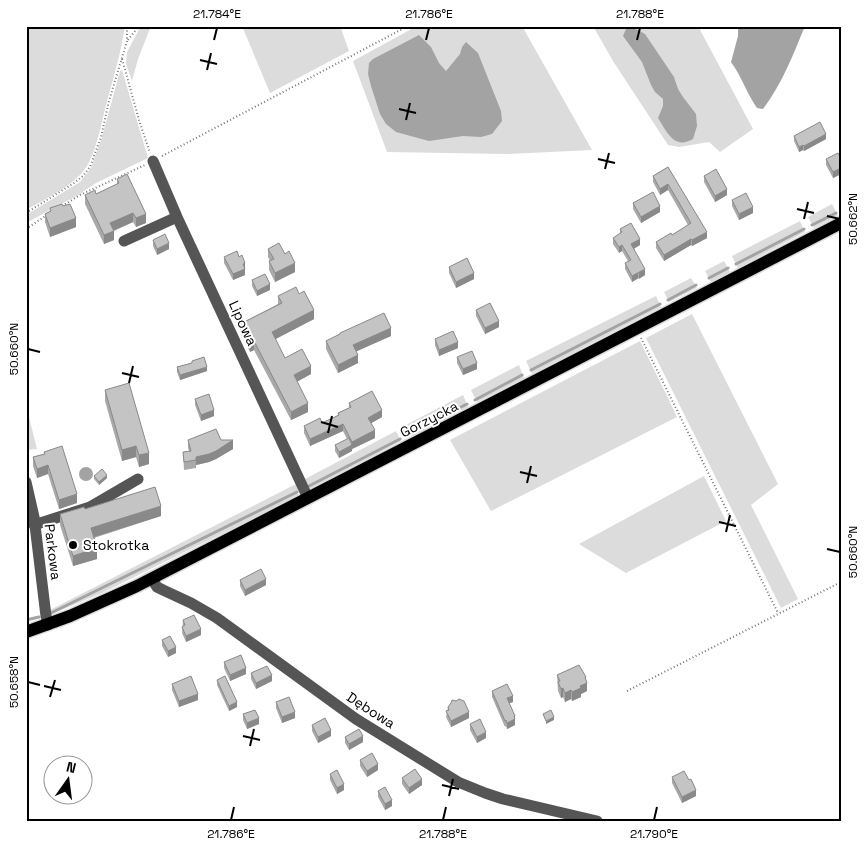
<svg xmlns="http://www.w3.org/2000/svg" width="867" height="847" viewBox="0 0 867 847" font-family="'Space Grotesk',sans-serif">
<rect width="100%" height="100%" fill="#fff"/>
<path fill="#dcdcdc" d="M26 26H125C121 53 113 79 106 105 101 125 95 160 81 174 68 188 43 200 26 210Z
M141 26H151L138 59 132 81 126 64 127 52Z
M242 26H340L349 51 270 93Z
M417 26H522L592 150 508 154 387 152 353 61Z
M593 26H698L753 129 720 152 709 142 679 147 668 145 613 61Z
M122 70 148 158 96 183 78 195 26 223V215L80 182 91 168 102 137 120 71Z
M832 204 838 216 814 228 808 217Z
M800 221 805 232 738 268 732 256Z
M724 261 730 272 711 282 705 271Z
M691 278 697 288 669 302 664 292Z
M656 296 661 307 532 374 526 361Z
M692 314 778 484 751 505 798 599 781 608 646 338Z
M640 341 669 400 677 417 491 511 450 440Z
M519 365 524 378 477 402 471 390Z
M463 395 468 407 410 437 404 426Z
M26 405 37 449 26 450Z
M396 431 401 441 310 489 305 479Z
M704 476 726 521 626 573 579 544Z
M296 484 298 488V496L102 593 52 614 50 610Z"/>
<path fill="#a3a3a3" d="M738 26H805C793 55 782 84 763 109L757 108C747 94 742 77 731 62L738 36Z
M629 27 634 28 645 34 674 77 678 89 683 97 696 114 697 126 693 139C674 150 667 132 658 118L663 106V99L655 92 651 85 642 62 623 36 626 29Z
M419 35 431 47 439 63 446 71 460 54 462 47 466 42 478 53 501 111 502 121 492 134 481 137 463 136 429 141 396 132 386 124 380 114 371 86 368 74 369 63 373 59Z
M79 474a7 7 0 1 1 14 0a7 7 0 1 1-14 0Z"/>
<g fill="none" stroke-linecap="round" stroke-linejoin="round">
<path stroke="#a3a3a3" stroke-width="3" d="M812 225 836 213
M736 264 804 229
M709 278 728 268
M668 300 696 285
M531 370 660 304
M475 400 522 375
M408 434 467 404
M309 486 400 439
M51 613 297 492
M26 620 39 617"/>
<g stroke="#dbdbdb" stroke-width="15">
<path id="major" d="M26 632 70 616 137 586 841 223"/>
</g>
<path stroke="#777" stroke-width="2" stroke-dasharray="1 2.5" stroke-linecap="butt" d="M128 40 139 26
M122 59 139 120 150 153
M162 156 408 26
M62 206 80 195 145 165
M26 213 74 183 83 176 90 167 101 137 109 101 127 41V26
M26 229 47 215
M641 338 778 613
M627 691 841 582"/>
<path stroke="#555" stroke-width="11" d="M153 161 177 217 308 498
M124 241 177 217
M26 482 34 517 46 616 48 625
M34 525 90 507 138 479
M152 579 157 587 163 590 191 603 217 618 356 719 458 782 485 793 503 799 597 821"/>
<use href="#major" stroke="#000" stroke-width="12"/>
</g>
<path fill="#a9a9a9" d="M794 136 826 139 804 151 803 150 799 152 794 141Z
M841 158V174L833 178 826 165V159Z
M668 167 707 238 692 246 691 245 664 261 656 248V242L672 235 688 225 668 190 660 195 653 182V176Z
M704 176 727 195 715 202 704 182Z
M117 179 146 223 136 227 133 222 114 231V240L104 244 85 204V195L96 194 117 184Z
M732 200 753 213 739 220 732 206Z
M633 203 660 212 641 223 633 209Z
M50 208 76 227 50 237 45 222V214L50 211Z
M620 229 640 245 634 249 645 275 632 282 625 269V263L628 261 622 251 619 253 613 244V238L620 234Z
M153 240 169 249 157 255 153 246Z
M268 249 295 272 275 282 269 270V261H270L268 257Z
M224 257H239L245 263V275L233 280 224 263Z
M449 267 474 279 456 288 449 273Z
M252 280 270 290 257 296 252 286Z
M278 296 314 319 275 339 285 358 311 374 297 382 308 412 291 420 254 350 250 352 240 333V324L278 304Z
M476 310 499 327 485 334 476 316Z
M340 333 391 336 356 351 358 363 338 373 326 349V341L340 334Z
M435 339 458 348 439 356 435 345Z
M457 357 477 369 463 375 457 363Z
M192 361 207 371 180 380 177 372V367L192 363Z
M105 390 149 464 139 467 136 457 122 461 105 401Z
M195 399 214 416 201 421 195 405Z
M349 403 382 417 371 423 375 438 352 449V451L339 458 335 451V445L347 439 343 431 310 446 304 433V426L322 423 338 416V413L349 408Z
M188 440H221L233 449 216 459 209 462 196 465V468L184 470 183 452 189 451 188 448Z
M44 452 77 503 59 509 48 474 37 478 33 466V457L44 454Z
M94 476 107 478 99 485 94 479Z
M85 509 161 516 94 538 97 559 73 566 60 525V514Z
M240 580 266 585 245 596 240 586Z
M183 620 201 635 186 642 182 633Z
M162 640 176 653 168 657 162 646Z
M224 662 246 674 230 681 224 668Z
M251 673 272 681 256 689 251 679Z
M557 675 586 680 587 691 581 694V697L572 701 571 699 565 702 563 697 561 698 558 691Z
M217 680 237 707 229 711 217 685Z
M172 684 198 700 179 707 172 690Z
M492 691 513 702 509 703 515 716V725L507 729 506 726 505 727 492 697Z
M276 702 295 718 282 723 276 708Z
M448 707 469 718 451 727 446 717Z
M243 714 259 724 247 729 243 720Z
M470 724 486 738 477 743 470 730Z
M312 725 331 736 318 743 312 731Z
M345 737 363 742 349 750 345 743Z
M360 760 378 770 367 777 360 766Z
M330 774 344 790 337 794 330 780Z
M672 777 689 780 696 796 682 803 672 783Z
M402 778 422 785 409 794 402 784Z
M378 791 392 806 385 810 378 797Z"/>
<path fill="#898989" d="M826 134V139L804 151V146Z
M803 145V150L799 152V147Z
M841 168V174L833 178V172Z
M668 184V190L660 195V189Z
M727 189V195L715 202V196Z
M660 206V212L641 223V217Z
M753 207V213L739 220V214Z
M133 213V222L110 232V223Z
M146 214V223L136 227V218Z
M76 218V227L50 237V228Z
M114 231V240L104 244V235Z
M707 232V238L692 246V240Z
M640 239V245L631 250V244Z
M691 239V245L664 261V255Z
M169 243V249L157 255V249Z
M622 245V251L619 253V247Z
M245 263V275L233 280V274L243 264Z
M295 263V272L275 282V273Z
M645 269V275L639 279V273Z
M638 272V278L632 282V276Z
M474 273V279L456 288V282Z
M270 284V290L257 296V291Z
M314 310V319L272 341V332Z
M499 321V327L485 334V328Z
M391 328V336L353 353V345Z
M254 341V350L250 352V344Z
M458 342V348L439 356V350Z
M358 355V363L338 373V365Z
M477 363V369L463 375V369Z
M311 366V374L294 383V375Z
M207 367V371L180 380V375Z
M308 403V412L291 420V412Z
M214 410V416L201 421V415Z
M382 410V417L368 425V418Z
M343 424V431L310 446V439Z
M375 430V438L352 449V442Z
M233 440V449L216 459 209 462 196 465V457Z
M352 445V451L339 458V452Z
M136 446V457L122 461V450Z
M149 453V464L139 467V455Z
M48 465V474L37 478V469Z
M107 475V478L99 485V482Z
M77 494V503L59 509V500Z
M161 506V516L91 538V528Z
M97 548V559L73 566V556Z
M266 579V585L245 596V590Z
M201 629V635L186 642V636Z
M176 647V653L168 657V651Z
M246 668V674L230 681V675Z
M272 675V681L256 689V683Z
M585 677H586V683H587V691L581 694V697L572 701V692L580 686Z
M563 688V697L561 698V689Z
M571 690V699L565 702V693Z
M198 694V700L179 707V701Z
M513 696V702L507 704V698Z
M237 702V707L229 711V706Z
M295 712V718L282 723V717Z
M469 712V718L451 727V721Z
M514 716H515V725L507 729V723Z
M554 717V720L546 724V721Z
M259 718V724L247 729V723Z
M331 730V736L318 743V737Z
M486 732V738L477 743V737Z
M363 736V742L349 750V744Z
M378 764V770L367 777V771Z
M422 779V785L409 794V788Z
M344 784V790L337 794V788Z
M696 790V796L682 803V797Z
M392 800V806L385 810V804Z"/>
<path fill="#c4c4c4" stroke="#898989" d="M820 122 826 134 804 146 803 145 799 147 794 136Z
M838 153 841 158V168L833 172 826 159Z
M668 167 707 232 692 240 691 239 664 255 656 242 671 233 672 235 691 223 668 184 660 189 653 176Z
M716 169 727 189 715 196 704 176Z
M127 174 146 214 136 218 133 213 110 223 114 231 104 235 85 195 95 190 96 194 119 183 117 179Z
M653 192 660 206 641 217 633 203Z
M746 193 753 207 739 214 732 200Z
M62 204 63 206 70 204 76 218 50 228 45 214 51 211 50 208Z
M631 223 640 239 631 244 645 269 632 276 625 263 631 260 622 245 619 247 613 238 622 232 620 229Z
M165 234 169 243 157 249 153 240Z
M279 243 285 254 289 251 295 263 275 273 269 261 274 259 268 249Z
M237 251 239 257 242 255 245 263 243 264 245 269 233 274 224 257Z
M467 258 474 273 456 282 449 267Z
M265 274 270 284 257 291 252 280Z
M296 287 299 294 304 291 314 310 272 332 285 358 302 349 311 366 294 375 308 403 291 412 254 341 250 344 240 324 282 303 278 296Z
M490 303 499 321 485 328 476 310Z
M384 313 391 328 353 345 358 355 338 365 326 341 340 334V333Z
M453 331 458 342 439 350 435 339Z
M472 351 477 363 463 369 457 357Z
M204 357 207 367 180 375 177 367 192 363V361Z
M129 383 149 453 139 455 136 446 122 450 105 390Z
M372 391 382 410 368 418 375 430 352 442 343 424 310 439 304 426 320 418 322 423 339 415 338 413 351 407 349 403Z
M209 394 214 410 201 415 195 399Z
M216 429 221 440H233L216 451 209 454 196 457V460L184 462 183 452 191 451 188 440Z
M349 438 352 445 339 452 335 445Z
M62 446 77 494 59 500 48 465 37 469 33 457 45 454 44 452Z
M102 469 107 475 99 482 94 476Z
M155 487 161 506 91 528 97 548 73 556 60 514 84 507 85 509Z
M261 569 266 579 245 590 240 580Z
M194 615 201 629 186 636 182 627 185 625 183 620Z
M170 636 176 647 168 651 162 640Z
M241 655 246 668 230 675 224 662Z
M579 665 586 677H585L587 683 580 686 581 688 572 692 571 690 565 693 563 688 561 689 558 682 560 681 557 675Z
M267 666 272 675 256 683 251 673Z
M191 676 198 694 179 701 172 684Z
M225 676 237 702 229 706 217 680Z
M507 684 513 696 507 698 515 716H514L515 719 507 723 506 720 505 721 492 691Z
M289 697 295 712 282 717 276 702Z
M459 699 464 701 469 712 451 721 446 711 449 710 448 707 451 703 452 700 456 701Z
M255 710 259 718 247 723 243 714Z
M551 710 554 717 546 721 543 714Z
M325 718 331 730 318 737 312 725Z
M480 719 486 732 477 737 470 724Z
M359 729 363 736 349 744 345 737Z
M372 753 378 764 367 771 360 760Z
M415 769 422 779 409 788 402 778Z
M337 770 344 784 337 788 330 774Z
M684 771 689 780 691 779 696 790 682 797 672 777Z
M385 787 392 800 385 804 378 791Z"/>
<path fill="none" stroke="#000" stroke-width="2" d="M214 40 217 28M426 40 429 28M637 40 640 28M200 60 217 64M207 70 211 53M399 109 416 113M406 120 410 103M598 159 615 163M605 169 609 153M797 209 814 213M827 216 840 219M804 219 808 202M28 349 40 352M122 373 139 377M129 383 133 366M321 422 338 427M328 433 332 416M520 472 537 476M527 483 531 466M719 522 736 526M726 532 730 515M827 549 840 552M28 682 40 685M44 686 61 690M50 697 55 680M243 736 260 740M250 746 254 729M442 785 459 789M449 796 453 779M231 820 234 807M443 820 446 807M654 820 657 807"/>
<circle fill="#000" stroke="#fff" stroke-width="2" cx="73" cy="545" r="5"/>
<g text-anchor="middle" stroke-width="4" stroke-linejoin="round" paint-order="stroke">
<g font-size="14" fill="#000" stroke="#fff">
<text transform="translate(243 323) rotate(65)" y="5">Lipowa</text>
<text transform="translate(429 419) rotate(-27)" y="5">Gorzycka</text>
<text transform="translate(53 552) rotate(83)" y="5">Parkowa</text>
<text transform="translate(371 710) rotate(33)" y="5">Dębowa</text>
</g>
<g font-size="14" fill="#000" stroke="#fff" text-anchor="start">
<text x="83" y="550">Stokrotka</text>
</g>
</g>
<rect width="867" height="847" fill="none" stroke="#ffffff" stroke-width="55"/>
<g transform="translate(68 780) rotate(14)"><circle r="24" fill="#ffffff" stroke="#999999"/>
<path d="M0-4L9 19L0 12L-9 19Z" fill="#000000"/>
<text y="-8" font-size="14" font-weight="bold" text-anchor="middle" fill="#000000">N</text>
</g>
<rect x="28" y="28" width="812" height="792" fill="none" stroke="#000" stroke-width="2"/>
<g font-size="12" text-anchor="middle" fill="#000">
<text x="217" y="18">21.784°E</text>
<text x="429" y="18">21.786°E</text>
<text x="640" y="18">21.788°E</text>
<text transform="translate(853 219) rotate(-90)" y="4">50.662°N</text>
<text transform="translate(14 349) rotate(-90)" y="4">50.660°N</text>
<text transform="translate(853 552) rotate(-90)" y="4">50.660°N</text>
<text transform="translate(14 682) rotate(-90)" y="4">50.658°N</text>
<text x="231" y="838">21.786°E</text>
<text x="443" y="838">21.788°E</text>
<text x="654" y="838">21.790°E</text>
</g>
</svg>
